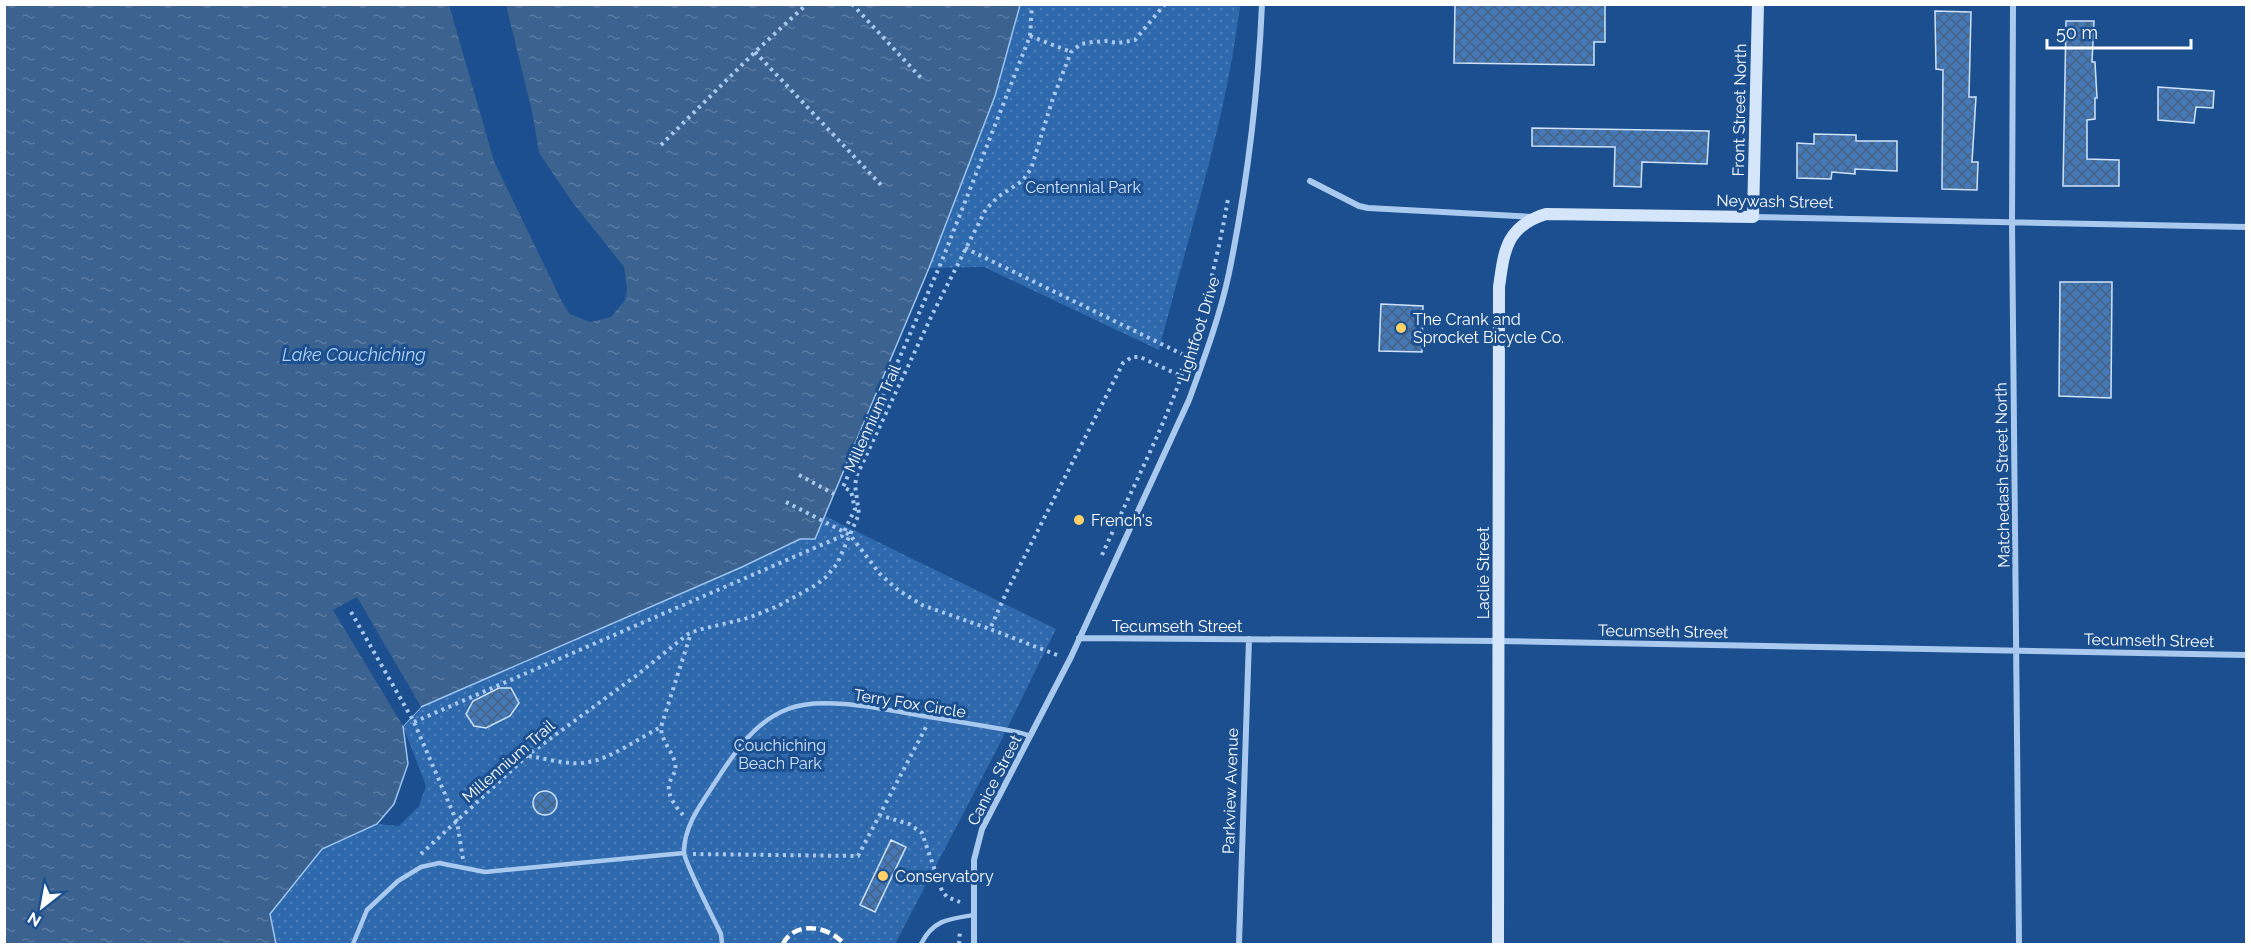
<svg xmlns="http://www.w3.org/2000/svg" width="2251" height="949" viewBox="0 0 2251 949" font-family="Raleway,sans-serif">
<defs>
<pattern id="park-dots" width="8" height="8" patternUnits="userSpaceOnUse" patternTransform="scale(1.5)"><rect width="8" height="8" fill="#2e69ad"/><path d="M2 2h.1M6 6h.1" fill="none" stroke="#4d80b9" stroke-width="1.8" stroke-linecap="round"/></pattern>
<pattern id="water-ripples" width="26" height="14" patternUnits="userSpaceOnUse" patternTransform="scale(1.5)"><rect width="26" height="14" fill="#3c6290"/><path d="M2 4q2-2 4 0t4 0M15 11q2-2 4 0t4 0" fill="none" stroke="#597aa1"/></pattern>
<pattern id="building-cross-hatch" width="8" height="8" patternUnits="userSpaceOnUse" patternTransform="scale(1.5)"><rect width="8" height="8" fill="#4478b7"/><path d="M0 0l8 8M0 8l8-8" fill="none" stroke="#486282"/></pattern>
</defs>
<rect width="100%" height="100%" fill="#1b4f8f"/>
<path fill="url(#park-dots)" d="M1020 5H1240C1226 122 1188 236 1159 350L984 267 929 268 995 96Z
M825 516 1056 629 997 749 895 944H276L270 914 322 849 377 824 399 826 419 806 426 786 403 726 421 707 800 539H815Z"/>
<path fill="url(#water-ripples)" stroke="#9cc4f0" stroke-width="1.5" d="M5 5H1020L995 96 929 268 815 539H800L742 567 421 707 403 726 408 764 394 804 377 824 322 849 270 914 276 944H5Z"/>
<path fill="#1b4f8f" d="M449 5H506L533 116 539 153 573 203 624 267 627 288 625 300 611 317 590 322 570 314 562 302 494 161Z
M357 597 421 707 403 726 333 610Z"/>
<path fill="url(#building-cross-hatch)" stroke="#cfe3fa" stroke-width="1.5" d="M1455 4H1605V42H1594V65L1454 63Z
M1935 11 1971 12 1969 97H1976L1972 162H1978L1977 190 1942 189 1943 70 1936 69Z
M2066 21H2094L2092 62H2095L2097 98H2095V119L2087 120V159L2119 160V186H2063Z
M2158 87 2214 91 2213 108 2196 107 2194 123 2158 120Z
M1532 128 1709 131 1707 164 1642 162 1641 187 1614 186 1615 147 1532 146Z
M1814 134 1856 135V141H1897V171L1855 169V174L1832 172 1831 179 1797 178V143L1814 144Z
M2060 282H2112L2111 398 2059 396Z
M1381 304 1423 306 1422 352 1379 351Z
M499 688H511L519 703 510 716 486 728 474 726 466 714 473 701Z
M533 803a12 12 0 1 1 24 0a12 12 0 1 1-24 0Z
M891 840 906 847 875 912 860 905Z"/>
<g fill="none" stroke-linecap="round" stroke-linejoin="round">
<path stroke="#a9c9ee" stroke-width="4" stroke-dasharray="3 4.5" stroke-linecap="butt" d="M852 4 923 80
M1030 36 1071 52
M755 52 883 187
M661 145 755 52 807 4
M965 248 1188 357
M799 475 834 494
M786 502 850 535 880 574 898 590 922 605 990 629
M1102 555C1125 504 1151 453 1172 401 1198 336 1216 268 1228 199
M351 612 414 722 457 822 463 859
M1057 655 990 629 1007 591 1123 363 1132 357H1140L1181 376
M414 722 842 536 855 509 851 491 843 487 941 263 1030 36 1032 4
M529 756C548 759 570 766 589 762 612 758 639 738 661 727
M683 815C677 808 667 796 669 785 671 776 677 773 675 763 672 750 661 741 661 727L691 633
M879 815 909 824 922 833 942 891 947 897 960 902
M421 854 528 755 637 675 688 634 698 630 748 618 778 606 816 585 826 577 837 564 859 514 855 485 857 475 932 315 986 209 998 197 1022 181 1031 169 1052 101 1071 52 1081 44 1093 42 1105 41 1118 43 1135 40 1165 4
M693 854 858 856 926 727
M959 944 960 930"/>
<path stroke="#a9c9ee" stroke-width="4.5" d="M353 944 367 910 398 881 421 867 439 863 485 872 684 853
M722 944 721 934C715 921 684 862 684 852 684 824 704 800 718 778 736 750 756 721 788 709 822 695 887 710 923 716 954 721 986 726 1017 732L1031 736
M921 944C933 920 948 919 974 915"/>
<path stroke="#a9c9ee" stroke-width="6" d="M2013 4 2012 222 2019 944
M1310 181 1359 206 1368 208 1533 217
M1753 217 2246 227
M1079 638 1499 641 2246 655
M974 944V860L982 829 1071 657 1189 400C1204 359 1220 316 1229 273 1247 185 1258 94 1262 4
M1239 944 1249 639"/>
<path stroke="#d6e6fa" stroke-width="12" d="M1498 944 1499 287C1504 251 1506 226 1546 214L1753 217 1758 4"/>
<path stroke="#fff" stroke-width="4.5" stroke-dasharray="10 4.5" stroke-linecap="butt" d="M783 944C795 920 829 926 844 944"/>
</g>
<g fill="#ffd166" stroke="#1b4f8f" stroke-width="2">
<circle cx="1401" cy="328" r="6"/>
<circle cx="1079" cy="520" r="6"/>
<circle cx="883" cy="876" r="6"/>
</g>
<g text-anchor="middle" stroke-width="6" stroke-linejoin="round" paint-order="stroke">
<g font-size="16" fill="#fff" stroke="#1b4f8f">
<text transform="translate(1739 110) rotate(-89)" y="6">Front Street North</text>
<text transform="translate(1775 201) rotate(1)" y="6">Neywash Street</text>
<text transform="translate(1198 329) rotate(-73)" y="6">Lightfoot Drive</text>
<text transform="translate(872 418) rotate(-66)" y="6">Millennium Trail</text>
<text transform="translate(2002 475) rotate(-91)" y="6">Matchedash Street North</text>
<text transform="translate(1483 573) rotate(-90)" y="6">Laclie Street</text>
<text x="1177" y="632">Tecumseth Street</text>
<text transform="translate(1663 631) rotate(1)" y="6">Tecumseth Street</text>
<text transform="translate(2149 640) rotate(1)" y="6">Tecumseth Street</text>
<text transform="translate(910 703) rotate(9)" y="6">Terry Fox Circle</text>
<text transform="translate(508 761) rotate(-41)" y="6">Millennium Trail</text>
<text transform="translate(994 780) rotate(-63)" y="6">Canice Street</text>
<text transform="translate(1230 791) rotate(-88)" y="6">Parkview Avenue</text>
</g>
<g font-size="16" fill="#cfe3fa" stroke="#1b4f8f">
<text x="1083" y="193">Centennial Park</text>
<text x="780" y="751">Couchiching<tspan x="780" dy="18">Beach Park</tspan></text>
</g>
<g font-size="16" fill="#fff" stroke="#1b4f8f" text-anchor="start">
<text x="1413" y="325">The Crank and<tspan x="1413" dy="18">Sprocket Bicycle Co.</tspan></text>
<text x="1091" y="526">French's</text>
<text x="895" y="882">Conservatory</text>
</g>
<g font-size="18" font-style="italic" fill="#b5d3f5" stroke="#1b4f8f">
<text x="354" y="361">Lake Couchiching</text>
</g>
</g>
<rect width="2251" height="949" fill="none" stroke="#ffffff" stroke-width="12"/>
<g transform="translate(42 907) rotate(211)" stroke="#1b4f8f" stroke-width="4.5" paint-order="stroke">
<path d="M0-4.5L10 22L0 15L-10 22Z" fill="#ffffff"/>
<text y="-9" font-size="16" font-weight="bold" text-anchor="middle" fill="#ffffff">N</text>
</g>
<path d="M2047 39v9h144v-9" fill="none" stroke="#ffffff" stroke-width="3"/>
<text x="2056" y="39" font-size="18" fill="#ffffff" stroke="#1b4f8f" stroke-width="4.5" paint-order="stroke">50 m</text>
</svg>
